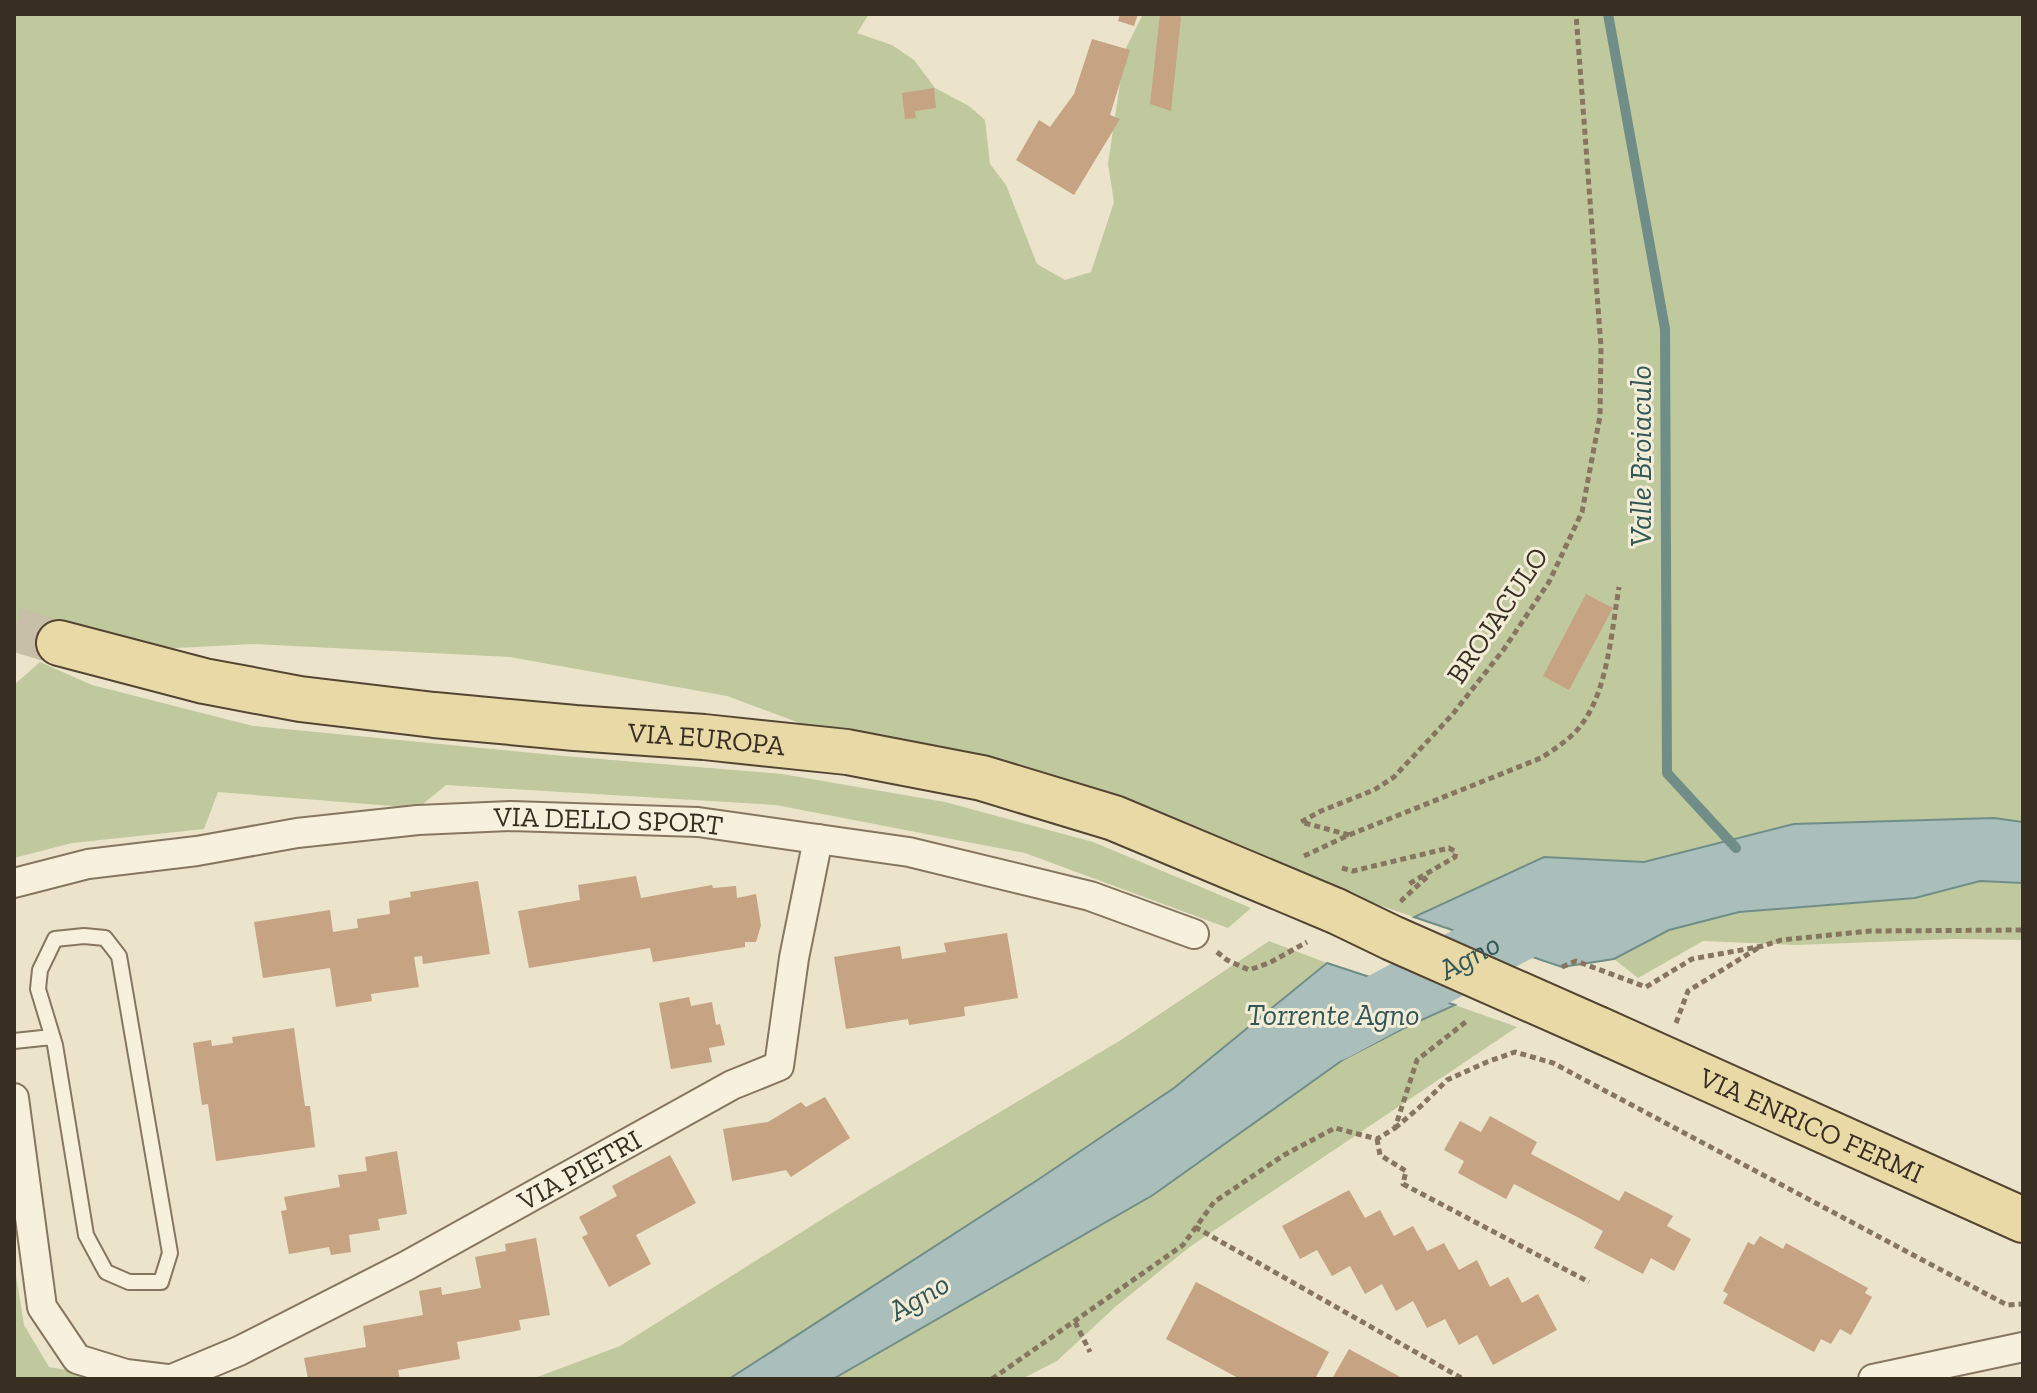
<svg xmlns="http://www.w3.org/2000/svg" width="2037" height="1393" viewBox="0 0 2037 1393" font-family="'Zilla Slab',serif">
<rect width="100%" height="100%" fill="#ebe3ca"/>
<path fill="#c0c89e" d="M14 14H869L857 33 892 45 914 60 935 88 969 106 985 120 990 164 1006 185 1037 264 1065 280 1091 272 1114 202 1108 164 1125 50 1143 14H2023V822L1994 818 1794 824 1644 862 1544 857 1414 917 1317 884 846 740 727 696 510 657 253 644 119 651 14 621Z
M40 662 92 685 253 726 564 756 782 774 945 802 1093 842 1251 908 1228 928 1025 853 776 805 446 785 418 808 218 792 204 829 72 843 14 858V685Z
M1980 881 2023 883V940L1954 939 1796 945 1703 941 1638 978 1614 959 1669 930 1739 912 1915 898Z
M1269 941 1327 963 1174 1088 1036 1181 729 1379H532L620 1346 859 1196 1121 1040Z
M1455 1005 1517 1027 1191 1246 1115 1307 1057 1361 1022 1379H833L1153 1195 1344 1059 1408 1026Z
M14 1263 24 1325 49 1367 116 1379H14Z"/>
<path fill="#aabfbb" stroke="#718d88" stroke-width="2" d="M1994 818 2023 822V883L1980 881 1915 898 1739 912 1669 930 1614 959 1562 967 1414 917 1544 857 1644 862 1794 824Z
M1327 963 1455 1005 1408 1026 1344 1059 1153 1195 833 1379H729L1036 1181 1174 1088Z"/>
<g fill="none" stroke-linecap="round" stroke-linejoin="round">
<path stroke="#718d88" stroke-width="10" d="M1608 14 1665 329 1667 773 1736 848"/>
<path stroke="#aabfbb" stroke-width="62" id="s1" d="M1334 1030 1515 932 1569 907"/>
</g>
<path fill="#c5a383" d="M1120 14H1138L1134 26 1118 21Z
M1160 14H1176L1181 17 1171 111 1150 104Z
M1092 39 1130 50 1110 115 1120 119 1074 195 1016 160 1039 120 1050 127 1074 94Z
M934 88 936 108 915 111 916 118 905 119 902 93Z
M1586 594 1613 608 1569 690 1543 676Z
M636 876 641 898 712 885 713 888 736 886 737 898 756 894 761 925 756 942H745V947L653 962 650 948 529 968 518 911 580 900 578 885Z
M478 881 490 954 423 964 422 956 414 957 419 987 371 994 372 1001 336 1007 330 968 263 978 254 922 330 910 333 932 358 928 357 919 390 914 389 901 411 897 410 892Z
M1007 933 1018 998 964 1007 965 1016 909 1025 908 1019 846 1029 834 957 900 946 902 959 946 952 944 943Z
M689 997 691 1006 712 1002 716 1025 720 1024 725 1045 709 1048 712 1062 671 1069 659 1003Z
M294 1028 305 1106H310L315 1147 216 1161 208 1104 202 1105 193 1043 211 1040 212 1046 233 1043 232 1037Z
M825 1097 850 1138 791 1177 786 1170 732 1181 723 1129 768 1122 801 1102 806 1107Z
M1490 1116 1537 1142 1531 1154 1556 1167 1619 1201 1625 1191 1673 1216 1667 1226 1691 1239 1674 1271 1651 1258 1643 1274 1594 1248 1603 1231 1581 1219 1514 1184 1506 1199 1458 1173 1464 1161 1444 1150 1460 1121 1481 1132Z
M397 1151 407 1214 378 1219 380 1230 349 1235 351 1252 331 1255 329 1247 289 1254 281 1211 287 1210 284 1197 340 1187 338 1175 367 1171 365 1157Z
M670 1155 696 1203 636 1235 651 1264 609 1287 582 1237 588 1234 579 1217 617 1196 612 1186Z
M1349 1190 1365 1218 1380 1210 1394 1236 1413 1226 1427 1251 1444 1243 1459 1270 1477 1260 1490 1287 1508 1277 1522 1303 1538 1294 1557 1330 1493 1365 1477 1335 1459 1345 1445 1319 1427 1328 1413 1301 1396 1311 1382 1284 1365 1294 1350 1266 1332 1276 1317 1250 1300 1259 1282 1226Z
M1760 1236 1783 1249 1786 1243 1868 1288 1865 1293 1872 1297 1851 1335 1840 1329 1831 1344 1821 1339 1814 1352 1723 1303 1728 1294 1723 1291 1748 1242 1754 1245Z
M536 1238 550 1315 519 1320 521 1330 457 1342 460 1359 398 1370 400 1379H308L304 1358 366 1347 363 1326 423 1315 419 1291 441 1287 442 1295 481 1288 475 1257 506 1251 505 1244Z
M1196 1282 1329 1352 1315 1379H1240L1166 1339Z
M1349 1349 1404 1379H1332Z"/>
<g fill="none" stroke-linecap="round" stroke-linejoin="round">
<path stroke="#c7bfa8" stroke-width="44" stroke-dasharray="44 22" stroke-linecap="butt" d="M14 629 59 643"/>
<g stroke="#867660" stroke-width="18">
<path id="service" d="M84 936 105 938 119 956 170 1253 161 1282H129L106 1272 86 1235 55 1045 38 989 40 970 55 939Z
M14 1041 52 1037"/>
</g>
<g stroke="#867660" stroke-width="32">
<g id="minor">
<path id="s2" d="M14 883 88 864 197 851 297 833 418 820 511 816 698 822 909 852 1090 896 1194 934"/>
<path d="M14 1098 42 1307 77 1359 126 1374 167 1379"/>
<path id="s3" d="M172 1379 239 1351 406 1266 732 1085 779 1066 794 958 818 839"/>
<path d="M1873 1379 2023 1347"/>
</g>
</g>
<g stroke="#544533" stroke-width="48">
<g id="primary">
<path id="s4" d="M59 643 204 681 300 699 434 715 575 728 704 737 847 752 982 778 1114 818 1336 911"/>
<path id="s5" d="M1598 1029 2023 1220"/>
</g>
</g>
<path stroke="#867660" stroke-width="5" stroke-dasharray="6 4" stroke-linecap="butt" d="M1349 835 1301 822 1321 811 1374 790 1394 777 1452 715 1504 649 1549 582 1582 512 1600 416 1601 347 1576 14
M1304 856 1349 835 1541 758C1556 748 1574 737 1584 721 1608 687 1612 628 1619 587
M1342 868 1353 871 1449 848 1456 852 1455 857 1407 885
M1404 901 1402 900 1428 876
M1217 952 1227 960 1249 970 1269 963 1307 942
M1562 967 1576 961 1646 987 1692 959 1763 946 1781 940 1870 931 2023 930
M1676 1023 1688 991 1758 948
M1395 1128 1421 1106 1447 1080 1487 1062 1515 1052 1553 1063 2007 1305 2023 1304
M1377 1139 1380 1155 1406 1171 1403 1184 1589 1282
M1195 1227 1463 1379
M1075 1322 1090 1352
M992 1379 1183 1245 1214 1202 1284 1155 1335 1128 1377 1139 1395 1128 1417 1060 1467 1021"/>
<use href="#service" stroke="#f6f0dc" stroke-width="14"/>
<use href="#minor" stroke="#f6f0dc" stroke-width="28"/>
<use href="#primary" stroke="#e9d9a6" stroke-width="44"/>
<g stroke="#544533" stroke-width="48" stroke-linecap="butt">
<path id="primary-bridge" d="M1336 911 1392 938 1598 1029"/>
</g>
<use href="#primary-bridge" stroke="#e9d9a6" stroke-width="44"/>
</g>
<g text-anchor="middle" stroke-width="6" stroke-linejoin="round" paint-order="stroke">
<g font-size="28" fill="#382e22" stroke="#f3edd8">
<text transform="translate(1497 615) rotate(-56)" y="10">BROJACULO</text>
<text dy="10" stroke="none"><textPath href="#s4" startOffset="656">VIA EUROPA</textPath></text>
<text dy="10" stroke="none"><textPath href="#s2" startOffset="600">VIA DELLO SPORT</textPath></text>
<text dy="10" stroke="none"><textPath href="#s5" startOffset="234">VIA ENRICO FERMI</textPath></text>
<text dy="10" stroke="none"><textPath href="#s3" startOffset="458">VIA PIETRI</textPath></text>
</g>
<g font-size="30" font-style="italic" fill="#335656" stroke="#f3edd8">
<text transform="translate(1641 456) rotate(-90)" y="10">Valle Broiaculo</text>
<text dy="10" stroke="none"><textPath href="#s1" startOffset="154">Agno</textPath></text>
<text x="1333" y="1025">Torrente Agno</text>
<text transform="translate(919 1297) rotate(-30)" y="10">Agno</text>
</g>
</g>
<rect width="2037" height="1393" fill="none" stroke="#382e22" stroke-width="32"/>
</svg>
